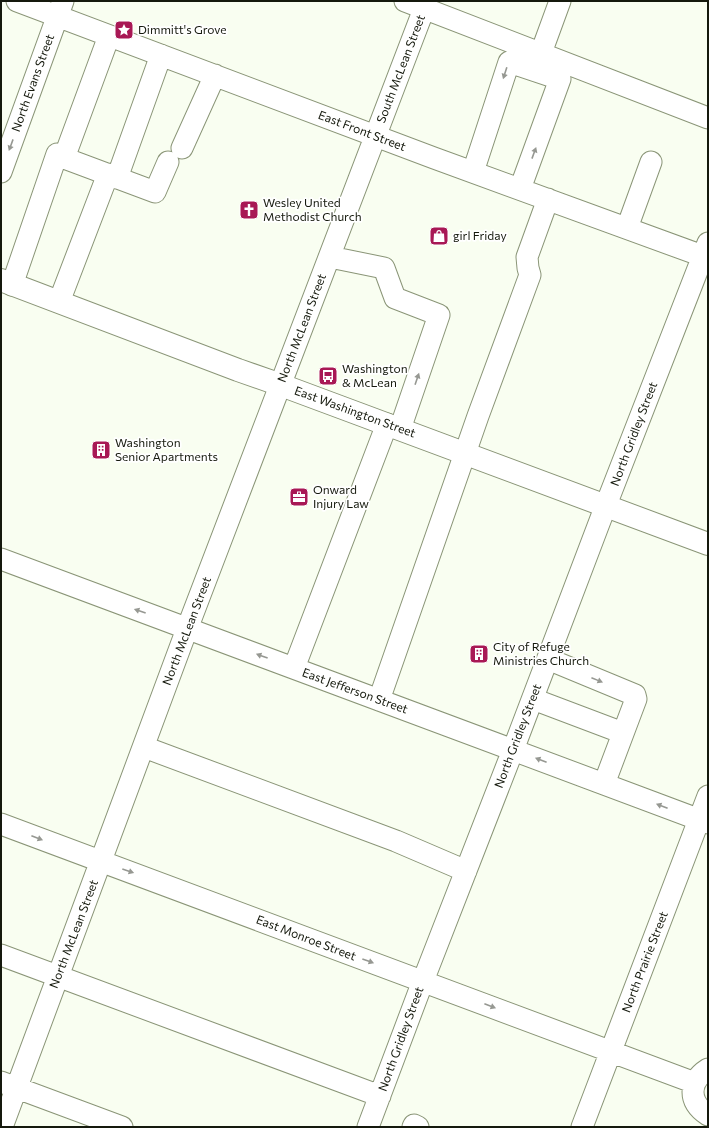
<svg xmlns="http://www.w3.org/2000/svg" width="709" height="1128" viewBox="0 0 709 1128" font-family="Commissioner,sans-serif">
<rect width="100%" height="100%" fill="#f9fef1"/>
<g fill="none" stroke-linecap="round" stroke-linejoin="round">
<g stroke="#8a9577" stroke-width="23">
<path id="minor" d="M17 1 434 158 708 258
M405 1 708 118
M109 36 64 158 155 192 168 162
M541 53 560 1
M182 148 215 75
M1 172 63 1
M473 172 509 62 560 79 520 189
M117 178 161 55
M627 228 651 162
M330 257 384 268 395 298 439 315 400 429
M12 285 57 154 64 158
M59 302 108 174
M1 559 513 750 708 823
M548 659 635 695 636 699 604 784
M294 668 387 424
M533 699 623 733
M379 700 478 416 530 275 528 268 527 257 548 199
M144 747 396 841 466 871
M1 824 695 1083
M1 955 380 1096
M708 1069C688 1082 688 1102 708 1115
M1 1082 122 1127
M2 1127 187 629 427 1
M368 1127 423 981 513 750 606 505 708 243
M413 1127 414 1125 418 1127
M582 1127 708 796"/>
</g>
<g stroke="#8a9577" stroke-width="24">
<path id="major" d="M1 280 238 370 281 385 708 544"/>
</g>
<use href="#minor" stroke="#fff" stroke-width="21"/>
<use href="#major" stroke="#fff" stroke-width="22"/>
</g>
<defs><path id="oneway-solid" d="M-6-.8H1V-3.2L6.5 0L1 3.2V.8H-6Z"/></defs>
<g fill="#969892">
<use href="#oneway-solid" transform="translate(505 73) rotate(108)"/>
<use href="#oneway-solid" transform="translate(11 145) rotate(110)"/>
<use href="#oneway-solid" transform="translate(534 153) rotate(-70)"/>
<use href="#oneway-solid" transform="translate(417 379) rotate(-71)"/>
<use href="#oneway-solid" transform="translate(140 611) rotate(-161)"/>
<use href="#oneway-solid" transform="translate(262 656) rotate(-160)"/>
<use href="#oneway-solid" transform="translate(597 680) rotate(22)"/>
<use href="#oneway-solid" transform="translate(541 760) rotate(-159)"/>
<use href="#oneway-solid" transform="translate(662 806) rotate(-159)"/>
<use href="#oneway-solid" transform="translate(37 838) rotate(21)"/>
<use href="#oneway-solid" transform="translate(128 871) rotate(19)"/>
<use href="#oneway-solid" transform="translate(368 961) rotate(20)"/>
<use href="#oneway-solid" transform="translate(490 1006) rotate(21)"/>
</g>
<defs>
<g id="sight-square" transform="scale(1)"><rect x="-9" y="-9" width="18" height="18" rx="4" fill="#a81855" stroke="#fff"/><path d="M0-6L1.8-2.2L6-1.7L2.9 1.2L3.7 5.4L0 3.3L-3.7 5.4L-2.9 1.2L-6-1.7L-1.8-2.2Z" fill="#fff"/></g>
<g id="church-square" transform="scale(1)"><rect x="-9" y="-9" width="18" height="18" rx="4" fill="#a81855" stroke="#fff"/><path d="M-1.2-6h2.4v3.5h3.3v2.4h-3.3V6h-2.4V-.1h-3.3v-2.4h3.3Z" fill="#fff"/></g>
<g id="shop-square" transform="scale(1)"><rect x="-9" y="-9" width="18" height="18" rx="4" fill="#a81855" stroke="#fff"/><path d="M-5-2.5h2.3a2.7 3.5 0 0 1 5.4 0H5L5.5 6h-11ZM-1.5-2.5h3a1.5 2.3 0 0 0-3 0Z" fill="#fff"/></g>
<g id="bus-square" transform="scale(1)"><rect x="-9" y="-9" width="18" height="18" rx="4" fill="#a81855" stroke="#fff"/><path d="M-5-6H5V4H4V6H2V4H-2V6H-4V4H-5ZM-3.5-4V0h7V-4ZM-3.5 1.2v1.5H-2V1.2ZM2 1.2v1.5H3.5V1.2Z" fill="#fff"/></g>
<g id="building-square" transform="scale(1)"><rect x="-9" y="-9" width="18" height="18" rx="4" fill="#a81855" stroke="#fff"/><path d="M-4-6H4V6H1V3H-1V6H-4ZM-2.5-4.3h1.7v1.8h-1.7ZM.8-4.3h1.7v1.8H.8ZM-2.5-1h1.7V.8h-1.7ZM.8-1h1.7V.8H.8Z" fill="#fff"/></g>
<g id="office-square" transform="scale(1)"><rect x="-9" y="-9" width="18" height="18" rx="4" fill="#a81855" stroke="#fff"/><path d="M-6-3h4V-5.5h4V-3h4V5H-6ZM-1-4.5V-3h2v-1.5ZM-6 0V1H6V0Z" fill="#fff"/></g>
</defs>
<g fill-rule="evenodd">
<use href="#sight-square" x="124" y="30"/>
<use href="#church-square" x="249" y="210"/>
<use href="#shop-square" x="439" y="236"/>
<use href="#bus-square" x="328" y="376"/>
<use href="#building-square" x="101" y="450"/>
<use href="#office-square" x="299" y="497"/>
<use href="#building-square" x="479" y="654"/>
</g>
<g text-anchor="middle" stroke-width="3.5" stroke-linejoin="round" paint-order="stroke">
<g font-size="12" fill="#15190d" stroke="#fff" text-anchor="start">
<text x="138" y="34">Dimmitt's Grove</text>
<text x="263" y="207">Wesley United<tspan x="263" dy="14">Methodist Church</tspan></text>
<text x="453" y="240">girl Friday</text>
<text x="342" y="373">Washington<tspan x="342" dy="14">&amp; McLean</tspan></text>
<text x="115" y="447">Washington<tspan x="115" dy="14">Senior Apartments</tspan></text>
<text x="313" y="494">Onward<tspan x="313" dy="14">Injury Law</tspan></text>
<text x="493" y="651">City of Refuge<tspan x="493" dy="14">Ministries Church</tspan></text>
</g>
<g font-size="12" fill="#15190d" stroke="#fff">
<text transform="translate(401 69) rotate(-69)" y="4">South McLean Street</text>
<text transform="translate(33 83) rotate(-70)" y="4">North Evans Street</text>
<text transform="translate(362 131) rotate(21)" y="4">East Front Street</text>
<text transform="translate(302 328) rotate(-69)" y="4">North McLean Street</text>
<text transform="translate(355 412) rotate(20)" y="4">East Washington Street</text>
<text transform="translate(634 434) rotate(-69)" y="4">North Gridley Street</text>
<text transform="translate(187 631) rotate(-69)" y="4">North McLean Street</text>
<text transform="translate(355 691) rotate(20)" y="4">East Jefferson Street</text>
<text transform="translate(518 736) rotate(-69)" y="4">North Gridley Street</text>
<text transform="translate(74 934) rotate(-69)" y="4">North McLean Street</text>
<text transform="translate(306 938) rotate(21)" y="4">East Monroe Street</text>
<text transform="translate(645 962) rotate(-69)" y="4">North Prairie Street</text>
<text transform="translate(401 1039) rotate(-70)" y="4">North Gridley Street</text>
</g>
</g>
<rect width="709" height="1128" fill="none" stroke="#15190d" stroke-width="4"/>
</svg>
